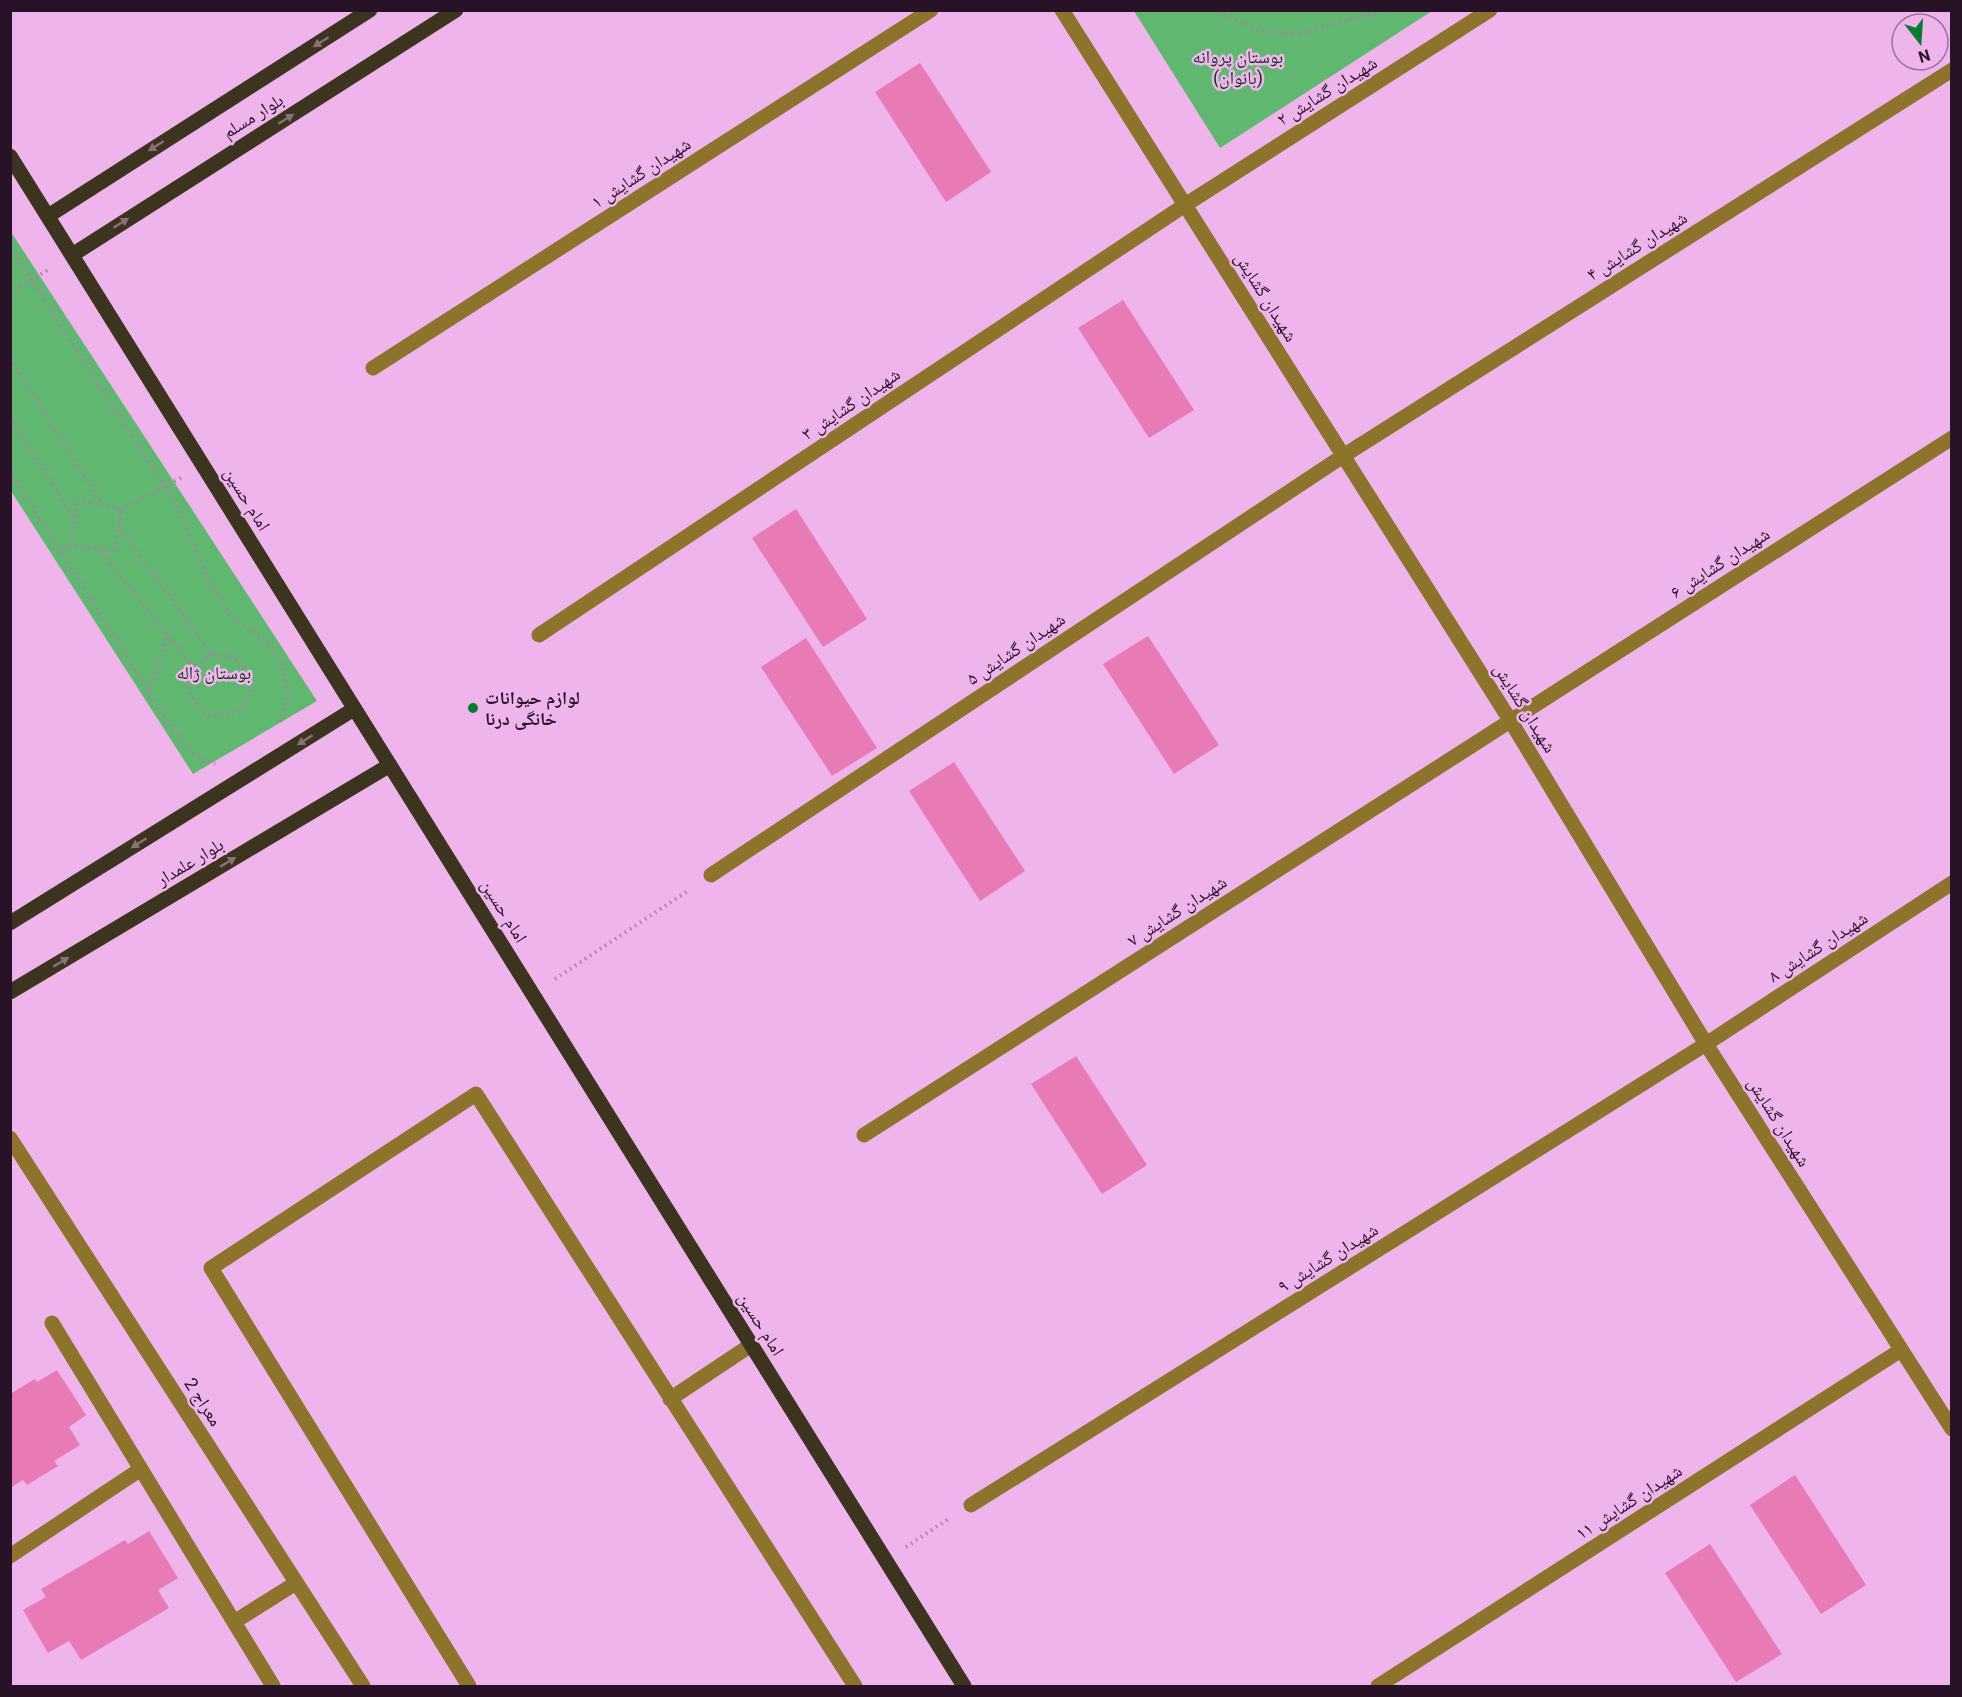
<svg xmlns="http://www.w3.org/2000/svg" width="1962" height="1697" viewBox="0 0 1962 1697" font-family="Roboto,'Noto Naskh Arabic',sans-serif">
<rect width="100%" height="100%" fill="#efb4ec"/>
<path fill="#60b770" d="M1134 11H1432L1220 148Z
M11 232 317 701 193 774 11 491Z"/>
<path fill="#e87ab5" d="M920 63 991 172 946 202 875 92Z
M1123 300 1194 410 1149 438 1078 328Z
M796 509 867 619 823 647 752 538Z
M1148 636 1219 745 1174 774 1103 664Z
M806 638 877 748 832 776 761 667Z
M954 762 1025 871 980 901 909 791Z
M1076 1056 1147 1165 1102 1194 1031 1084Z
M57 1370 86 1415 69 1427 80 1445 54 1461 58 1466 27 1485 23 1480 10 1488V1394L35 1379 37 1382Z
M1795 1475 1866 1585 1821 1614 1750 1505Z
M149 1531 178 1578 158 1590 169 1608 81 1660 69 1641 48 1653 23 1610 46 1597 41 1589 125 1540 128 1544Z
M1710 1544 1782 1654 1736 1682 1665 1573Z"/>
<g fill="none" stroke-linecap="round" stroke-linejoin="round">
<path stroke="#ac7eaa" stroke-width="4" stroke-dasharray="1.5 4.5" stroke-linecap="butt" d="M1213 10 1263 32 1301 34 1348 19 1391 10
M10 251 14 252 176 504 209 581 230 615 268 643 281 663 289 693 280 723
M10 293 51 268
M10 358 102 504
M10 418 74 518
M10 471 175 733 194 753 215 764
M77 500 121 509 116 551 70 545Z
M121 509 181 478
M119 526 212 655
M98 549 194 667
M61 551 70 545
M212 655 234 657C256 680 256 687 238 712 207 720 201 716 188 688L194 667Z
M149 691 168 636
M555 979 689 890
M906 1547 950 1518"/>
<path stroke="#8e732c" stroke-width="15" d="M1062 10 1510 720 1706 1044 1952 1429
M373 368 931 10
M539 635 1185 205 1490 10
M711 875 1343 456 1952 70
M864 1135 1952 438
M10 1138 363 1686
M52 1323 273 1686
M670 1399 751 1345
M971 1505 1706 1044 1952 883
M10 1556 141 1469
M234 1622 296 1583
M469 1686 211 1268 476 1094 855 1686
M1378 1686 1901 1350"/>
<path stroke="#3c341f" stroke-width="15" d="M10 156 964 1686
M48 216 370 10
M72 255 456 10
M10 923 354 709
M10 992 390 765"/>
</g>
<defs><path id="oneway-solid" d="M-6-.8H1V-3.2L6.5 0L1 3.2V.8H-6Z" transform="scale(1.5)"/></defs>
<g fill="#8d6e7b">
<use href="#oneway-solid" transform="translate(321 42) rotate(148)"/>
<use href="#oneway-solid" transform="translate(286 119) rotate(-32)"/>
<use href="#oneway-solid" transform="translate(156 146) rotate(148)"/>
<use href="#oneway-solid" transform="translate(121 223) rotate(-32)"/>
<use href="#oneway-solid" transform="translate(305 740) rotate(148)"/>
<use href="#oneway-solid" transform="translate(139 843) rotate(148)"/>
<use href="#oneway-solid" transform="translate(228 862) rotate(-31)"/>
<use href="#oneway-solid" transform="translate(61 962) rotate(-31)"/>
</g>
<circle fill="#087b31" stroke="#efb4ec" stroke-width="2" cx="473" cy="708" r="6"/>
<g text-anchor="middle" stroke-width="5" stroke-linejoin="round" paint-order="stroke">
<g font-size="18" fill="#0b3516" stroke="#efb4ec">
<text x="1238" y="63">بوستان پروانه<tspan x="1238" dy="21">(بانوان)</tspan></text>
<text x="214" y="679">بوستان ژاله</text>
</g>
<g font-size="18" fill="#271227" stroke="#efb4ec">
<text transform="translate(1327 91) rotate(-32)" y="6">شهیدان گشایش ۲</text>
<text transform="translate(253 116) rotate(-32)" y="6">بلوار مسلم</text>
<text transform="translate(641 173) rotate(-33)" y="6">شهیدان گشایش ۱</text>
<text transform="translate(1637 246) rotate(-32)" y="6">شهیدان گشایش ۴</text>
<text transform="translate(1266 297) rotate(58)" y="6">شهیدان گشایش</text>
<text transform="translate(851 404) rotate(-34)" y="6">شهیدان گشایش ۳</text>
<text transform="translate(247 499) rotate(58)" y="6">امام حسین</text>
<text transform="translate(1720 563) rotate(-33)" y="6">شهیدان گشایش ۶</text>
<text transform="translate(1016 649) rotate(-34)" y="6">شهیدان گشایش ۵</text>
<text transform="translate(1525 708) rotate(58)" y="6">شهیدان گشایش</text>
<text transform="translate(190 862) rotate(-31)" y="6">بلوار علمدار</text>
<text transform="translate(504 911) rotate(58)" y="6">امام حسین</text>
<text transform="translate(1177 911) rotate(-33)" y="6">شهیدان گشایش ۷</text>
<text transform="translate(1818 947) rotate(-33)" y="6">شهیدان گشایش ۸</text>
<text transform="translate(1779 1122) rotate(58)" y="6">شهیدان گشایش</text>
<text transform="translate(1328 1258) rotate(-32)" y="6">شهیدان گشایش ۹</text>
<text transform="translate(761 1324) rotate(58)" y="6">امام حسین</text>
<text transform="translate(203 1402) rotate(57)" y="6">معراج 2</text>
<text transform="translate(1629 1502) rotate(-33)" y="6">شهیدان گشایش ۱۱</text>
</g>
<g font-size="18" font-weight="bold" fill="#271227" stroke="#efb4ec" text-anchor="start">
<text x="485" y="704">لوازم حیوانات<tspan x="485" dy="21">خانگی درنا</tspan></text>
</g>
</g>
<rect width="1962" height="1697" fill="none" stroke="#271227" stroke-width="24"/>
<g transform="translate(1920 42) rotate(163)"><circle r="28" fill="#efb4ec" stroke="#9f739d" stroke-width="1.5"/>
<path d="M0-4.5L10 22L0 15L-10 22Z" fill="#087b31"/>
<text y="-9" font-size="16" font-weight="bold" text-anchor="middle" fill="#271227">N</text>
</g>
</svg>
